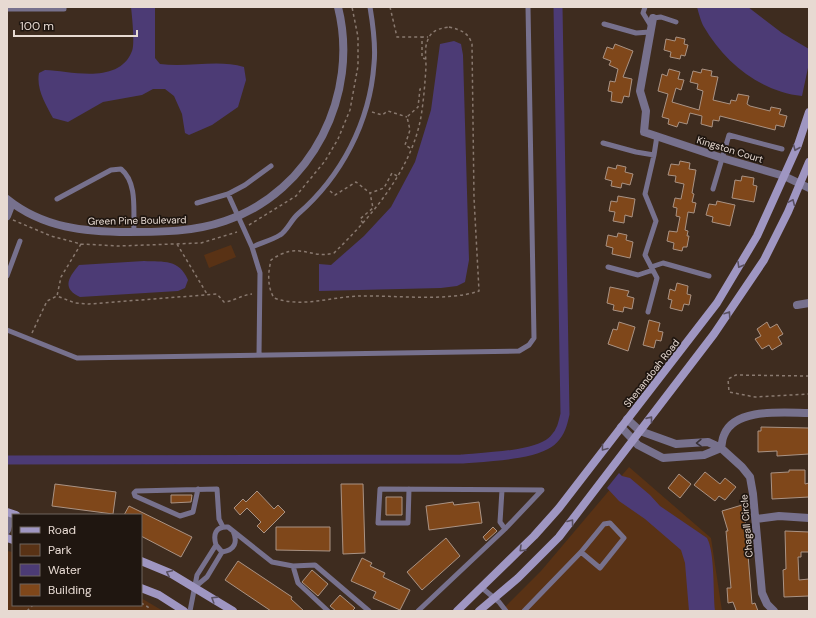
<svg xmlns="http://www.w3.org/2000/svg" width="816" height="618" viewBox="0 0 816 618" font-family="'DM Sans',sans-serif">
<rect width="100%" height="100%" fill="#3e2c1f"/>
<path fill="#593215" d="M231 245 236 257 209 268 204 255Z
M629 467 711 538 722 611H501L541 571Z
M7 551 13 552V605H141V598L163 611H7Z"/>
<path fill="#4c3b75" d="M131 7H155V58L160 64C188 68 217 59 244 67L246 80 238 107 212 125 189 135 185 133 182 114 174 96 165 89H153L142 95 103 102 68 122 53 118C46 105 36 89 39 73L45 70C71 71 119 85 132 51 135 44 132 16 131 7Z
M697 7H748L782 33 809 49V63L802 96C761 92 725 63 704 27 701 22 699 14 697 7Z
M454 41 461 44 463 55 469 260 465 282 457 286 441 288 319 291V264L331 265 364 236 391 207 415 162 431 110 440 44Z
M144 261C164 262 179 259 188 280L185 288 178 291 80 297C61 288 69 277 79 265Z
M619 473 622 476 630 478 650 495 660 506 707 538C715 552 713 593 715 611H689L685 563 681 550 645 519 619 501 607 488Z"/>
<g fill="none" stroke-linecap="round" stroke-linejoin="round">
<path stroke="#4c3b75" stroke-width="9" d="M7 460 461 459C484 457 539 456 554 439 561 432 563 423 565 414L558 7"/>
</g>
<path fill="#7f471a" stroke="#aa9384" d="M676 37 685 39 684 44 688 45 685 56 681 55 680 59 670 57 671 52 664 50 666 39 675 41Z
M615 44 633 51 623 77 632 79 629 97 624 96 622 103 611 101 612 92 608 91 610 81 615 82 618 69 609 65 611 61 603 58 607 47 613 49Z
M669 69 680 72 678 79 684 80 681 90 676 88 672 102 699 110 703 91 697 89 698 84 690 82 693 71 701 73 702 69 712 71 711 76 718 77 713 100 730 104 731 100 736 101 738 94 749 96 747 104 750 106 770 111 771 107 781 109 779 114 787 116 784 127 776 125 775 130 720 116 719 121 713 120 712 127 701 124 702 116 690 113 687 124 679 122 677 127 668 124 669 119 662 117 668 94 658 91 662 74 667 76Z
M680 161 690 163 689 169 696 170 692 193 694 194 692 202 696 203 694 213 688 212 685 230 688 231 687 236H689L687 247H683L682 251 673 249 674 243 667 241 669 231 677 232 680 217 676 216 677 208 673 207 675 198 681 199 684 184 675 182 676 176 668 175 671 164 679 165Z
M617 165 626 167 625 172 633 174 630 185 622 183 621 188 611 186 612 181 605 179 608 167 616 169Z
M742 176 754 178 753 185 757 186 754 202 732 198 735 180 741 181Z
M618 196 635 199 632 217 625 215 624 223 613 221 615 212 609 211 611 201 617 202Z
M717 201 735 205 730 226 712 222 713 217 706 215 709 204 716 205Z
M618 233 627 235 626 240 633 242 630 258 612 254 613 248 606 246 608 235 617 237Z
M677 283 688 286 687 294 691 295 689 305 684 304 682 311 670 308 672 300 668 299 670 289 675 291Z
M610 287 629 291 627 296 634 298 632 309 624 307 623 312 613 310 614 305 607 303Z
M649 320 660 323 658 331 663 332 661 341 656 340 654 348 643 345Z
M619 322 635 327 628 351 608 344 613 329 617 330Z
M767 322 770 328 777 324 783 334 778 337 782 344 772 350 769 345 762 349 755 339 761 336 757 329Z
M761 427 809 428V454L777 456V451L758 452V431H761Z
M789 470H805V484L809 483V497L772 499 771 473 789 472Z
M705 472 720 484 725 478 736 487 725 500 719 496 715 501 694 485Z
M679 474 691 484 680 498 668 488Z
M55 484 116 492 113 514 52 506Z
M341 484H363L365 553 343 554Z
M257 491 274 509 278 505 285 512 264 533 257 526 261 522 247 508 240 515 234 508 243 499 246 502Z
M171 495H192L191 502 171 503Z
M386 497H402V515H386Z
M453 502 454 505 479 502 482 523 429 530 426 506Z
M742 505 745 518 752 604 755 603 758 611H734L736 610 733 602 728 603 727 588H731L726 531H728L722 511Z
M129 506 192 537 181 557 141 536V515H124Z
M276 527H330V551L276 550Z
M493 527 497 531 486 541 483 537Z
M785 531 809 532V552H801V557H798L799 580 809 579V596L784 597 783 570 786 569Z
M446 538 460 556 422 590 407 572Z
M362 558 372 563 370 566 385 573 383 577 410 590 400 610 373 598 376 592 351 581Z
M238 561 292 597 291 599 304 611H271L225 580Z
M312 570 328 584 318 596 302 582Z
M340 595 355 608 352 611H336L330 606Z"/>
<g fill="none" stroke-linecap="round" stroke-linejoin="round">
<path stroke="#89796f" stroke-width="1.5" stroke-dasharray="3 3" stroke-linecap="butt" d="M390 7 397 37H422
M449 27C461 30 468 32 472 44L474 198 479 291C448 302 393 295 359 296 330 297 302 308 274 298 267 286 268 273 271 260 300 240 310 260 334 253 373 215 415 166 422 110 424 96 425 82 426 67 426 60 425 53 426 46 429 32 435 29 449 27Z
M426 59 422 58V37H428
M372 112 382 115 388 111 407 117
M410 148 405 145 410 130 407 117 418 107 420 89H424
M330 191 335 195 356 182 370 193
M13 220 51 236 81 244 119 246 201 243 237 232
M363 223 360 219 373 208 370 193 384 188 392 173 397 176
M249 225 296 196 325 161 338 139 350 110 358 66V37L352 7
M81 244 61 277 57 296 75 303 89 304 217 294 224 302C234 301 242 295 252 294
M177 244 207 294
M32 333 47 301 57 296
M809 376 736 375 728 379 729 392 755 397 809 394
M141 603 148 607 150 611
M27 611 33 605"/>
<path stroke="#77718d" stroke-width="5" d="M645 7 643 13 651 26
M7 9H64V7
M653 18 661 17 676 22
M604 24 636 33 650 32
M603 143 636 152 654 155 657 136
M713 189 729 135 782 149
M228 194 252 247 260 273 259 355
M57 199 111 170 121 169C138 183 133 212 134 232
M197 203 228 194 245 185 271 166
M252 247C261 243 272 240 280 235 287 231 291 220 298 214 341 177 370 122 374 64 376 46 373 25 370 7
M608 267 638 275 653 270
M651 267 663 263 709 276
M7 276 20 241
M648 312 657 278 645 255 656 221 645 194 654 155
M7 330 77 358 519 351 529 345 534 338 528 7
M198 489 193 512 180 516 135 496 134 493 136 491 217 489 219 519 223 527
M409 489 408 523H378L380 489 542 490 505 529 418 611
M502 490 500 522 505 529
M222 552 216 545C213 535 215 526 228 527L272 562 293 566 298 583 328 611
M293 566 315 565 369 611
M195 587 207 577 222 552C235 550 238 542 233 531
M481 587 499 602 506 611
M190 611 197 575 216 545
M524 611 581 552 604 524 610 523 624 538 600 568 581 552"/>
<path stroke="#77718d" stroke-width="8" d="M653 18 640 91 646 111 644 132 722 158 784 176 809 188
M7 199C43 228 85 232 129 232 162 232 193 232 225 221 312 192 360 94 338 7
M7 216 12 203
M797 305 809 303
M627 419 640 431 676 444 708 442 721 448 742 467 750 477 753 494 762 593 767 604 774 611
M621 427 638 445 663 458 704 455 721 448
M721 448C722 444 722 439 724 435 735 407 785 413 809 413
M756 519 779 516 809 518
M7 530 11 514"/>
<path stroke="#9f96c2" stroke-width="8" d="M7 512 16 515
M7 538 13 540
M141 561 170 573 233 611
M141 588 159 595 184 611
M457 611 534 536 559 508 717 303 757 236 798 145 809 112
M479 611 518 578 559 537 714 334 764 260 788 212 809 162"/>
</g>
<defs><path id="oneway-chevron" d="M-2-3.5L2.5 0L-2 3.5" fill="none" stroke-width="1.6" stroke-linecap="round" stroke-linejoin="round"/></defs>
<g stroke="#595060">
<use href="#oneway-chevron" transform="translate(796 148) rotate(113)"/>
<use href="#oneway-chevron" transform="translate(792 202) rotate(-66)"/>
<use href="#oneway-chevron" transform="translate(740 265) rotate(120)"/>
<use href="#oneway-chevron" transform="translate(728 314) rotate(-56)"/>
<use href="#oneway-chevron" transform="translate(650 419) rotate(-51)"/>
<use href="#oneway-chevron" transform="translate(604 448) rotate(128)"/>
<use href="#oneway-chevron" transform="translate(571 522) rotate(-53)"/>
<use href="#oneway-chevron" transform="translate(522 549) rotate(136)"/>
<use href="#oneway-chevron" transform="translate(169 573) rotate(-155)"/>
<use href="#oneway-chevron" transform="translate(214 599) rotate(-148)"/>
</g>
<use stroke="#393136" href="#oneway-chevron" transform="translate(699 443) rotate(178)"/>
<g text-anchor="middle" stroke-width="3.5" stroke-linejoin="round" paint-order="stroke">
<g font-size="10" fill="#e7dad2" stroke="#1f1610">
<text transform="translate(730 149) rotate(17)" y="4">Kingston Court</text>
<text transform="translate(137 220) rotate(-1)" y="4">Green Pine Boulevard</text>
<text transform="translate(651 373) rotate(-52)" y="4">Shenandoah Road</text>
<text transform="translate(746 526) rotate(-95)" y="4">Chagall Circle</text>
</g>
</g>
<rect width="816" height="618" fill="none" stroke="#e7dad2" stroke-width="16"/>
<rect x="12" y="514" width="130" height="92" fill="#1f1610" stroke="#6f645e"/>
<rect x="20" y="527" width="20" height="6" fill="#9f96c2" stroke="#6f645e"/>
<text x="48" y="534" font-size="12" fill="#e7dad2">Road</text>
<rect x="20" y="544" width="20" height="12" fill="#593215" stroke="#6f645e"/>
<text x="48" y="554" font-size="12" fill="#e7dad2">Park</text>
<rect x="20" y="564" width="20" height="12" fill="#4c3b75" stroke="#6f645e"/>
<text x="48" y="574" font-size="12" fill="#e7dad2">Water</text>
<rect x="20" y="584" width="20" height="12" fill="#7f471a" stroke="#6f645e"/>
<text x="48" y="594" font-size="12" fill="#e7dad2">Building</text>
<path d="M14 30v6h123v-6" fill="none" stroke="#e7dad2" stroke-width="2"/>
<text x="20" y="30" font-size="12" fill="#e7dad2" stroke="#1f1610" stroke-width="3" paint-order="stroke">100 m</text>
</svg>
